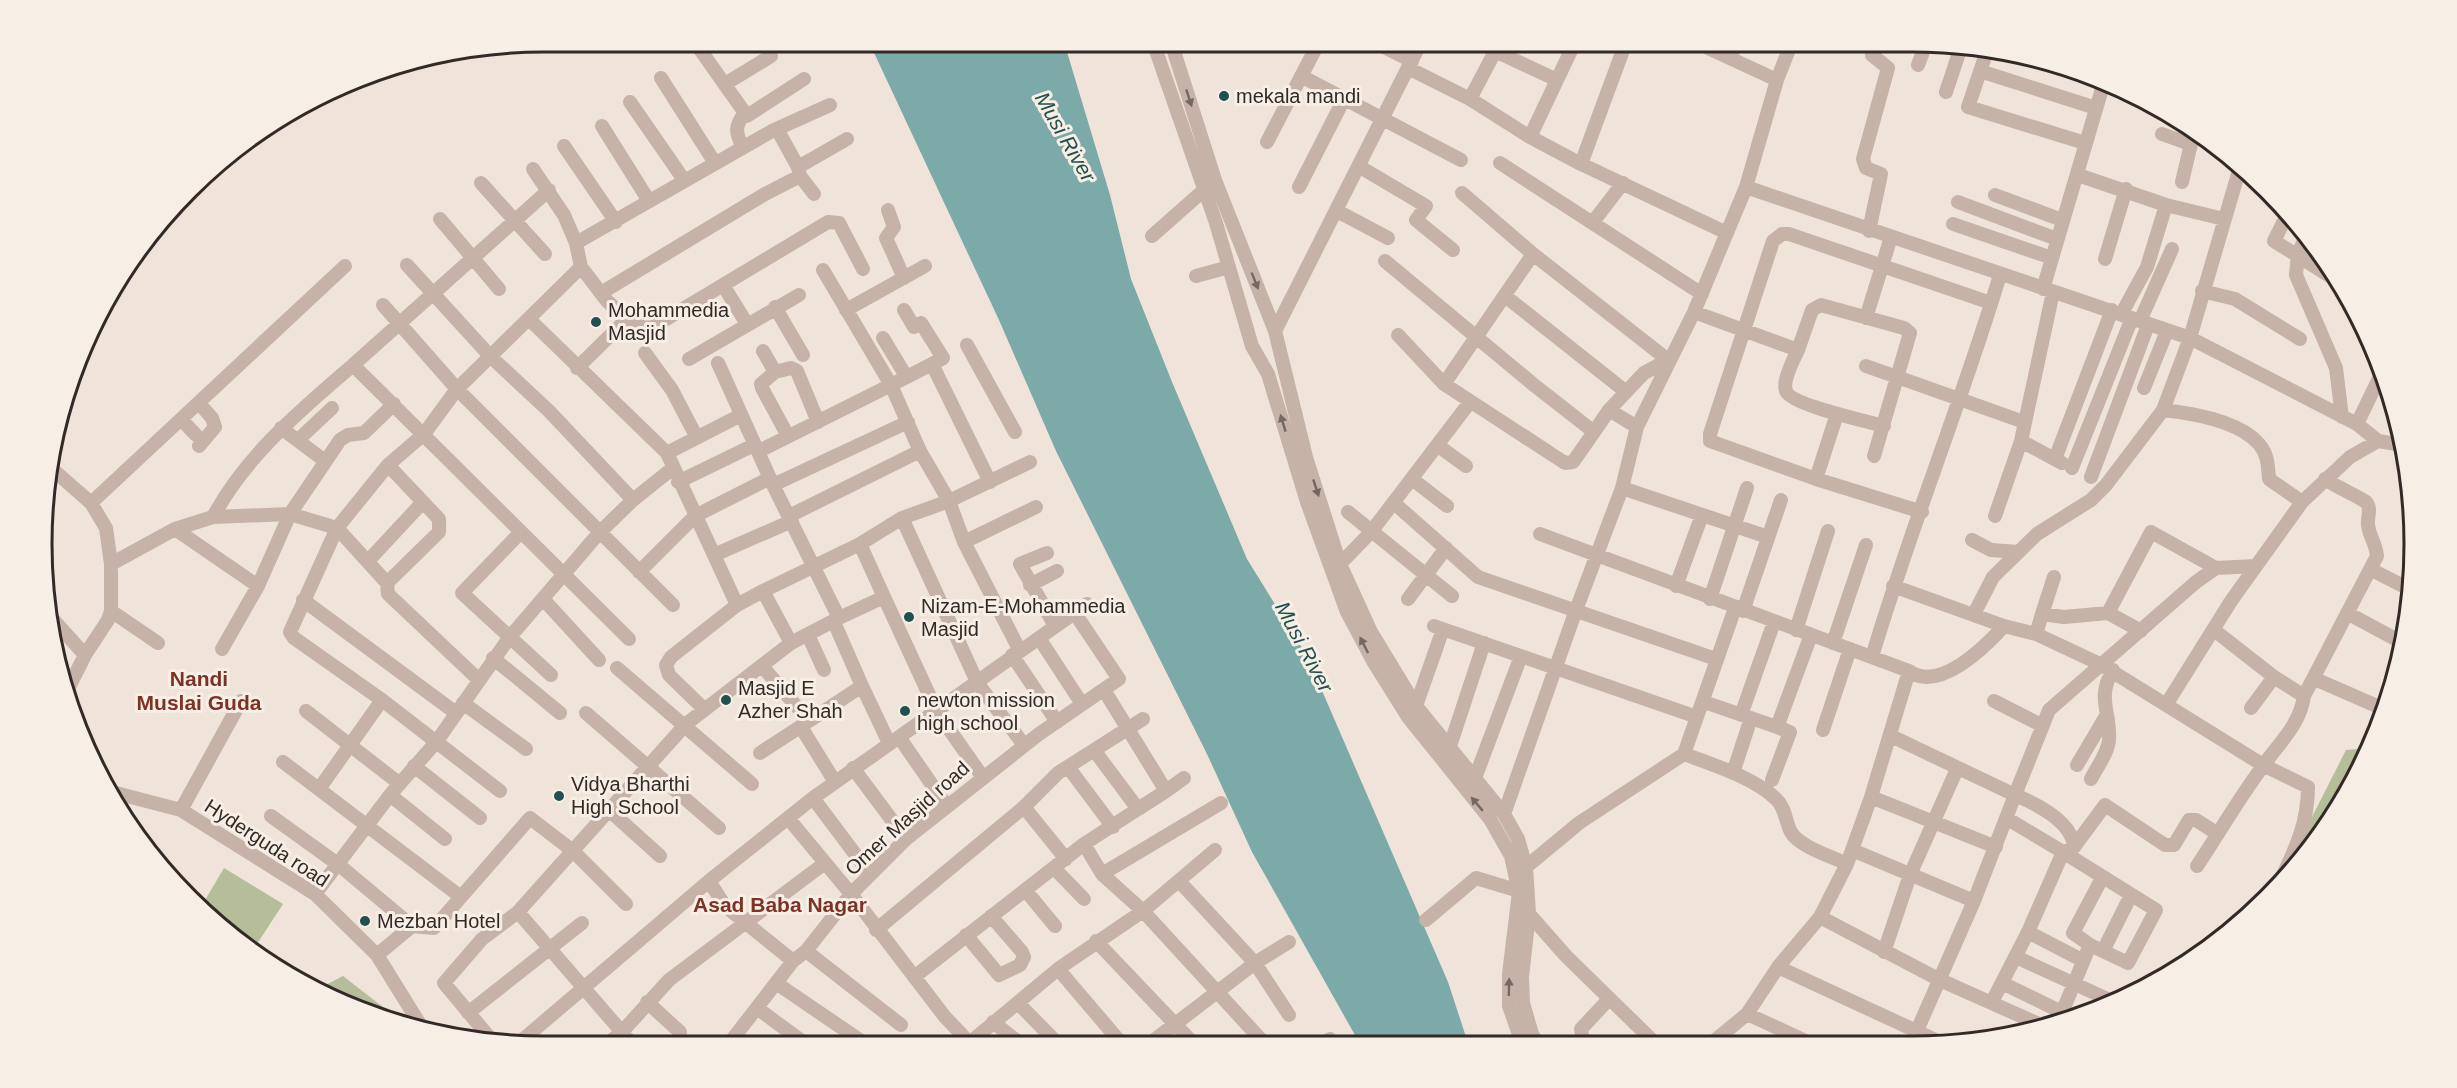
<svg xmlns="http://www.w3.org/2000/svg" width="2457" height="1088" viewBox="0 0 2457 1088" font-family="Helvetica,sans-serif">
<rect width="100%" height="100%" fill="#efe3da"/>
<path fill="#b5bd9b" d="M2368 748 2330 823 2280 880 2346 750Z
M224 868 283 904 253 950 238 942 201 907Z
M343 976 401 1021 382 1019 322 987Z"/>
<path fill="#7baaa8" d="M869 42H1064L1110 195 1131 279 1172 382 1247 559 1307 656 1448 982 1468 1043 1360 1044 1252 852 1207 754 1056 451 999 320Z"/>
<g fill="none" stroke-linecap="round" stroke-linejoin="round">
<path stroke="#c6b2a7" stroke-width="14" d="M1153 42 1216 223 1252 346 1268 374 1307 502 1347 612 1373 661 1408 717 1490 819 1511 856 1519 892 1509 974V1006L1522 1043
M1171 42 1215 180 1275 331 1306 457 1340 564 1371 632 1416 706 1504 814 1518 839 1526 867 1529 914 1522 977 1523 1003 1532 1034 1537 1043
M1374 42 1412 61
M1695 42 1777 80
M699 48 747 116 804 79
M1495 51 1557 80
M1986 54 1968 107 2085 143
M1730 58 1737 42
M1918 65 1926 44
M1408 68 1470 99 1530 137 1581 164 1727 233
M1980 71 2096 108
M1301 76 1461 160
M661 78 715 163
M725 84 771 56
M1946 92 1960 50
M1470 99 1500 42
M630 102 684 180
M602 126 649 201
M777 129 798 167 800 175
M2162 134 2190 144
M1530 137 1575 42
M1267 142 1319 42
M564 146 616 222
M743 147C735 133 735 126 744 114
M1500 163 1702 294
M1581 164 1626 42
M798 167 847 139
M1360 167 1426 206 1416 220 1453 250
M533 169 564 215 576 243 581 267 607 301 627 319 644 328 653 327 828 222 839 223 863 269
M2078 175 2166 205 2224 219
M2182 182 2194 131
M481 183 545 254
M1299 187 1344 99
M1746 187 2190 338 2357 424 2378 441 2403 445
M1462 193 1533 254 1668 360 1644 373 1609 410
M1995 195 2062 220
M1958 202 2057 239
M888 210 894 227 886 238 904 278
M1337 211 1388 238
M2288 213 2274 241 2333 278
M440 219 499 289
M1593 222 1623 183
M1953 224 2052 258
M1869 231 1881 174 1866 168 1863 159 1888 68 1872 55 1874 42
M2307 234 2298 254 2296 275 2336 368 2342 417
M1152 236 1204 190
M576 243 772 131 830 105
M2105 259 2126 189
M1385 261 1534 385 1594 432 1609 410 1637 427
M407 265 491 357 549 411 633 500
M823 270 891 385 932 364 990 482
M1196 276 1229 267
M723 285 747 324
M2043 289 2104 82
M2202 291 2235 299 2300 339
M601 293 765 194 800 176 814 194
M1505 296 1625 391
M383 305 457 389 673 605
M775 307 803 355
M846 310 925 266
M904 310 914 327 921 323 943 358 932 364
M1694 312 1798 350C1794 359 1782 381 1786 391 1791 405 1867 421 1884 426
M2122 313 2147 267 2166 205
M1866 318 1891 237
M530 320 667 453 737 605
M2140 321 2172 249
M1275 331 1421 42
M1398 335 1444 384 1565 463 1573 462 1594 432
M883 338 906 376
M967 345 1015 432
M1798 350 1812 310 1821 305 1904 328 1910 333 1874 456
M763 351 775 372 761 384 762 388 788 436
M645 353 672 390 696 436
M689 359 799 295
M718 363 773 485 839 618 884 597 860 544
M353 365 549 190
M1866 366 2024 422
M577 368 627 319
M775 372 791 368 797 371 818 422
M1444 384 1533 254
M2144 388 2167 331
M199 403 212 418 215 427 199 446
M2163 410C2191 413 2239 421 2259 444 2268 454 2268 466 2269 479L2302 502
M181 419 345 266
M2357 424 2382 372
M281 428 325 461
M298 440 332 408
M2021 441 2062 463
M1437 445 1466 466
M759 451 891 385 920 451 949 501 964 542 1020 651
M667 453 741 415
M2055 459 2112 310
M50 467 91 503 106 528 111 564V611L108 620 85 655 69 687
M2072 468 2132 318
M2091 477 2148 325
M1412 479 1447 506
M1816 479 1837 414
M678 482 754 445
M773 485 908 422
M1622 488 1768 537
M91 503 181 419 196 435
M1394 503 1478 577 1716 659
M1348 512 1452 596
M1922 512 1816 479 1710 441V434L1773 241 1782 234H1789L1991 303
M789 516 920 451
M1995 516 2021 441 2053 292
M213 517C246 455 301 410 353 365L629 639
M902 518 978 684 1024 745
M175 529 258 586
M521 532 462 593 551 675
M1540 534 1909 671C1939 693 1985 647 2004 626
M1972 540 1991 550 2018 552
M964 542 1036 507
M1047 553 1020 564 1055 626
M714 555 792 521
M369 560 422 503
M111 564 175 529 213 517 290 514 337 528 387 583 388 594 479 680
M1340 564 1371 532 1470 402
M2372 570 2411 590
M639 572 695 516 770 478
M387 583 439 532V519L388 465
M1030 585 1057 571
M1676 586 1702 515
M1893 586 2004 626 2036 634 2100 664 2263 765 2308 787C2308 822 2296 848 2281 879
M763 591 791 643
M884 597 937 712 982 776
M1408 599 1446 548
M1710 599 1747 488
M303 600 456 713
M544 600 599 660
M111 611 158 643
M1743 611 1781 500
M2108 613 2151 532 2216 568
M2347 613 2403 643
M1974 614 1993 577 2037 534 2091 500 2106 485 2163 410 2190 338 2241 164
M2042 614 2054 577
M49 615 85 655
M1434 626 1697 717
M1796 630 1828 531
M2214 630 2274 677 2304 696
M2036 634 2042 614 2064 617 2108 613 2141 631
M808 635 824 670
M1039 638 1082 704
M1833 643 1866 545
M222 649 258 586 290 514 340 440 348 435 364 433 394 404
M1012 655 1057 722
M1872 657C1910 529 1961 404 2000 275
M493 658 560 713
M762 666 809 721 862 686 834 622
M617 668 752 784
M2315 679 2386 710
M862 686 889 743
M1104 690 1166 791 1138 809
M1994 701 2041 725
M1704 702 1777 727 1811 635
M463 703 526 749
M2166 705 2231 601 2302 502 2350 457 2378 441
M1416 706 1443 629
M2251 708 2274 677
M704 709 669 675 666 665 671 657 737 605 763 591 860 544 902 518 949 501 1030 462
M306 711 400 784
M586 713 719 828
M1741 715 1774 622
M801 727 835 782
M1823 730 1850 649
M1891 736 2015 795 1974 901 1912 1042
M899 737 946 805
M1450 746 1484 643
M760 753 806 723
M1684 754C1711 764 1755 778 1776 799 1786 808 1785 821 1791 832 1798 846 1833 857 1847 864
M283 762 461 897
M2077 765 2106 716
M414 766 480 818
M1068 767 1113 827
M853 768 906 839
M1733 773 1751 718
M1475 778 1521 656
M2091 779C2097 767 2108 753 2109 740 2111 712 2096 698 2113 670
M1772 780 1790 732 1777 727
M319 789 382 700
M108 791 181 810 315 894 377 955 421 1026
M500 791 382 700 294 638 290 632 337 528 388 465 424 434 457 389 581 267
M1166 791 1184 778
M390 795 445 839
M1871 797 1996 847
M813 798 870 874
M1024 807 1066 859
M181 810 241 701
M609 810 660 856
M1504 814 1576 610 1622 488 1637 427 1694 312 1746 187 1777 80 1792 42
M271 816 339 865 412 926
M788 818 851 894 945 1017 969 1042
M1084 844 1102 874 1143 911 1265 1044
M2074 847 2105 805 2165 845H2174L2189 820H2196L2218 834
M1852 850 1974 901
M2063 852 2074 847C2072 822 2037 804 2015 795L2049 710 2196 582 2216 568 2256 566
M2063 852 2156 910 2128 963 2090 945 2073 933 2102 878
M2197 866C2219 833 2239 798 2263 766 2279 743 2300 725 2304 696L2377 556C2376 544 2369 535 2368 525 2367 518 2372 508 2366 502 2360 497 2334 486 2325 479
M1526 867 1579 823 1684 754 1735 608
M1054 868 1084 899
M1102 874 1221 803
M709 881 725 906 793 961
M1179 881 1255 963 1289 1015
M1026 891 1055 926
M315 894 390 795 437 741 509 638 599 533 633 500 673 468
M518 912 634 1046
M1529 914 1566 956 1655 1043
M1820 917 1940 980 2041 1025
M1426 920 1476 878 1526 893
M876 930 1024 807 1058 773 1143 719
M2028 932 2076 957
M966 935 999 975 1020 965 1024 957 1022 952 991 916
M1096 941 1194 1044
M806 951 901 1025
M2103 951 2131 895
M1884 952 1910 875 1957 769
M377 955 412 926 434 928 530 818 573 851 626 904
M2016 957 2114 1002
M1778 967 1940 1042
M1058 969 1122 1044
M914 977 1084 844 1138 809 1094 750
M776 983 867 1045
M2002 983 2070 1016
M647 1002 680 1032
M1992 1002 2028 932 2063 852 2006 818
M1018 1003 1058 1044
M757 1008 807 1045
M468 1013 582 923
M1747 1014 1808 1042
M2059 1020 2090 945
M993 1022 1022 1045
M489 1037 444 983 482 939 518 912 686 724 791 643 839 618
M520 1042 709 881 813 798 1087 604
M1713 1042 1747 1014 1778 967 1820 917 1847 864 1871 797 1909 671
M1589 1043 1582 1037 1581 1029 1609 999
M1149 1044 1255 963 1289 942
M1324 1044 1330 1039
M728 1045 793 961 806 951 851 894 906 839 1039 734 1119 679 1074 612
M967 1045 1058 969 1143 911 1215 850
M604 1046 621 1033 669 980 825 863"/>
</g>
<defs><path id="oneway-solid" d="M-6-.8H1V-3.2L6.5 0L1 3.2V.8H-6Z" transform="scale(1.5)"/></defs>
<g fill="#756761">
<use href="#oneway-solid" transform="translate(1189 98) rotate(72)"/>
<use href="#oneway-solid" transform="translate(1255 281) rotate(68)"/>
<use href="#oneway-solid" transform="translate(1283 423) rotate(-107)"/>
<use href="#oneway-solid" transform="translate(1316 488) rotate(72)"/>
<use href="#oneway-solid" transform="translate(1364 645) rotate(-117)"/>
<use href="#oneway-solid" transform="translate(1477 804) rotate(-130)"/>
<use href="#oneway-solid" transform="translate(1509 987) rotate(-89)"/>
</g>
<g fill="#205150" stroke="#f7eee5" stroke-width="2">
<circle cx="1224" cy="96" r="6"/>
<circle cx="596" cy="322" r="6"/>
<circle cx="909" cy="617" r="6"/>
<circle cx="726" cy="700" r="6"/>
<circle cx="905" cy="711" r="6"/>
<circle cx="559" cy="796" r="6"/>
<circle cx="365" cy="921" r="6"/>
</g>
<g text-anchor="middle" stroke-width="6" stroke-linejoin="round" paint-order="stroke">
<g font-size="20" fill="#332a27" stroke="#f7eee5" text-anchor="start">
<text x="1236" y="103">mekala mandi</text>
<text x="608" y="317">Mohammedia<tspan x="608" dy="23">Masjid</tspan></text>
<text x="921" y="613">Nizam-E-Mohammedia<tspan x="921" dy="23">Masjid</tspan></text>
<text x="738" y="695">Masjid E<tspan x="738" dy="23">Azher Shah</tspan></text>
<text x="917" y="707">newton mission<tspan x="917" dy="23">high school</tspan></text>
<text x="571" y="791">Vidya Bharthi<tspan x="571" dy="23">High School</tspan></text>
<text x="377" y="928">Mezban Hotel</text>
</g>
<g font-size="20" fill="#332a27" stroke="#f7eee5">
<text transform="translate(907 818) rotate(-42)" y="7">Omer Masjid road</text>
<text transform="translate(267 843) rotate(33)" y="7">Hyderguda road</text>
</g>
<g font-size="21" font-style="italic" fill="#205150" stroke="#f7eee5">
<text transform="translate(1065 137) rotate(60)" y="7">Musi River</text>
<text transform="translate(1304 647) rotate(62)" y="7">Musi River</text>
</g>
<g font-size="21" font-weight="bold" fill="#7c3326" stroke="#f7eee5">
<text x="199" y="686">Nandi<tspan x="199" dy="24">Muslai Guda</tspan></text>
<text x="780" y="912">Asad Baba Nagar</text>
</g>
</g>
<path d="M0 0H2457V1088H0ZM544 52H1912A492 492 0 0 1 2404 544V544A492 492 0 0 1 1912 1036H544A492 492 0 0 1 52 544V544A492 492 0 0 1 544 52Z" fill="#f7eee5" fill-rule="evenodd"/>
<path fill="none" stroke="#332a27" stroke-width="3" d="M544 52H1912A492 492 0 0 1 2404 544V544A492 492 0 0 1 1912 1036H544A492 492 0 0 1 52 544V544A492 492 0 0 1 544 52Z"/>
</svg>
